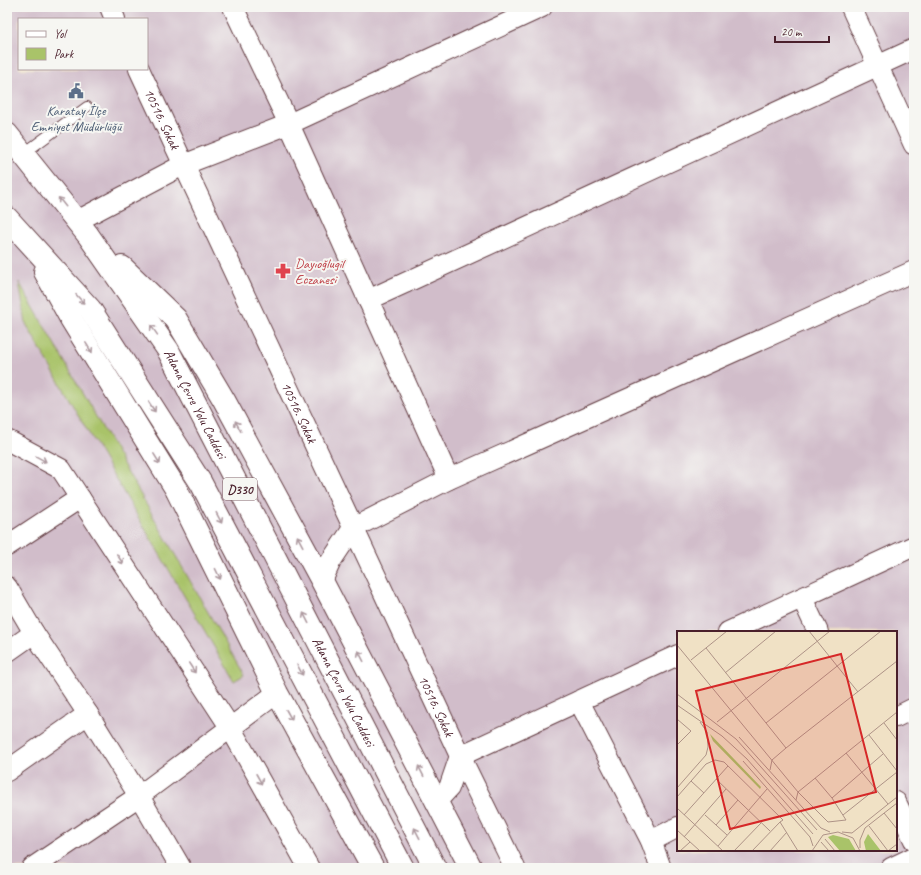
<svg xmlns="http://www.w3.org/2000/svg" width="921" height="875" viewBox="0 0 921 875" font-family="Caveat,sans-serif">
<rect width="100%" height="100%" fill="#f6f6f2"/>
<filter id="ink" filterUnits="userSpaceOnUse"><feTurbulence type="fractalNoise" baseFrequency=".025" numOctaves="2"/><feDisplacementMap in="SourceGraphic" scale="8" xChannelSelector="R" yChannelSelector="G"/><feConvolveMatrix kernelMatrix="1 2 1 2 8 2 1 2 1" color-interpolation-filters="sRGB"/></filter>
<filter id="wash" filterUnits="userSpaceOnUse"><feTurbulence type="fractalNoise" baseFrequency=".012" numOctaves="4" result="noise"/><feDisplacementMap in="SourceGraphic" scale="16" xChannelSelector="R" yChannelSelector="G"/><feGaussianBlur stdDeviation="0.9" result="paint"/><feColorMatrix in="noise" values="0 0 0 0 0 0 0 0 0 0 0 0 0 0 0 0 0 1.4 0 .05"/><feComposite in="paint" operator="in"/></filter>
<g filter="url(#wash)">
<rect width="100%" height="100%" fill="#f0e1c5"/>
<path fill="#d1bdca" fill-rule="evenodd" d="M7 7H914V868H7ZM19 19H147V69H19ZM678 632H896V850H678Z"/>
<path fill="#a9c369" stroke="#7a714a" d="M19 282 244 675 234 681 63 389 26 324Z"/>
</g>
<g filter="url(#ink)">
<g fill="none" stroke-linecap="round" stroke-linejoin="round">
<g stroke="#633c42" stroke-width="12">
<path id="service" d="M23 154 87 107"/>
</g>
<g stroke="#633c42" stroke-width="22">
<g id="minor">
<path d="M110 7 115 19"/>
<path d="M233 7 289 124 449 479"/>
<path d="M851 7 914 145"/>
<path id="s1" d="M139 69 460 756 678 655"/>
<path d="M77 221 183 165 289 124 542 7"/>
<path d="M368 300 914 49"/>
<path d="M7 441H9L61 469 230 727 309 868"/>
<path d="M7 546 80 498"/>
<path d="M322 581 331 561 353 528 449 479 914 271"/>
<path d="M7 587 34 633 88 714 139 796 181 868"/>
<path d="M802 598 818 632"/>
<path d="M728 632 914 546"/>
<path d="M7 652 34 633"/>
<path d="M579 701 651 841 661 868"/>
<path d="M896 717 914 708"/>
<path d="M7 771 88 714"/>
<path d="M436 802 449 788 460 756 515 868"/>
<path d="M896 802 914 840"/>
<path d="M651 841 678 827"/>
<path d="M32 868 139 796 277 693"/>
<path d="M891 868 914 857"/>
</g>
</g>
<g stroke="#633c42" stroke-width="24">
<g id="trunk">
<path id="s2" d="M7 134 88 235 168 350 435 868"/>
<path d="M7 218 90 309 201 483 403 868"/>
<path d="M122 267 176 319 224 400 322 581 471 868"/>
<path d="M45 272 71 319 176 489 277 693 373 868"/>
</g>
</g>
<use href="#service" stroke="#fff" stroke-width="10"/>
<use href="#minor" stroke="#fff" stroke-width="20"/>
<use href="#trunk" stroke="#fff" stroke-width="22"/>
</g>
<defs><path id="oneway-shaft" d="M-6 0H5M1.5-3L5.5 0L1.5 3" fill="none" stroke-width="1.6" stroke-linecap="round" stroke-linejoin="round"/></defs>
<g stroke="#ae9aa0">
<use href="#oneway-shaft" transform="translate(62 202) rotate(-129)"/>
<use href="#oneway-shaft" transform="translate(80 299) rotate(48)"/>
<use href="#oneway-shaft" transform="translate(154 330) rotate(-125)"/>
<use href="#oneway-shaft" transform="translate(89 348) rotate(58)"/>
<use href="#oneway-shaft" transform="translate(152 407) rotate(57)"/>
<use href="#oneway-shaft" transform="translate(238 426) rotate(-118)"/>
<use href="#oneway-shaft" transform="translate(41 459) rotate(29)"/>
<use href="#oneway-shaft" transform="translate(157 459) rotate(58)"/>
<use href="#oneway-shaft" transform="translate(219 518) rotate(62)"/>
<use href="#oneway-shaft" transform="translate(300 541) rotate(-118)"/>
<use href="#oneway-shaft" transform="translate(120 559) rotate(57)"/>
<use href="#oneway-shaft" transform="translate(218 574) rotate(64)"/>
<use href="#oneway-shaft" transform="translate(306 618) rotate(-117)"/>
<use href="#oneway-shaft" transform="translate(361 656) rotate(-117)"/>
<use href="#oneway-shaft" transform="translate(192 668) rotate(57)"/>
<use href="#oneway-shaft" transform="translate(300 670) rotate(62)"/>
<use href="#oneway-shaft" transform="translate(289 715) rotate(61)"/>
<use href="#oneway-shaft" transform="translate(421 771) rotate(-117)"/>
<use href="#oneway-shaft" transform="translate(259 779) rotate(61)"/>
<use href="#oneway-shaft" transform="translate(417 833) rotate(-117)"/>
</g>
</g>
<defs>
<g id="civic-bare" transform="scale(1.2)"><path d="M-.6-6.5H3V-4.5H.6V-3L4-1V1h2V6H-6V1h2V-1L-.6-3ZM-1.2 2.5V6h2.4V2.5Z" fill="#5c6f8a" stroke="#f6f6f2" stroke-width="2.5" paint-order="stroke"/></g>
<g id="pharmacy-bare" transform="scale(1.2)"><path d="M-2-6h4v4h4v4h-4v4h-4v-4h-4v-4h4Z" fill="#e0444e" stroke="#f6f6f2" stroke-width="2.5" paint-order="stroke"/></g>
</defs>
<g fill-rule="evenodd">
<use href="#civic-bare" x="76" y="91"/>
<use href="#pharmacy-bare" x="283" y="271"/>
</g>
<g text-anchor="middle" stroke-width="4" stroke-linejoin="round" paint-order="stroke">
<rect fill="#f6f6f2" stroke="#7e6067" stroke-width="1" x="223" y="478" width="34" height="22" rx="3"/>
<g font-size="13" font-weight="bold" fill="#4a1f2b">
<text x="240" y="494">D330</text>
</g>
<g font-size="14" fill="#4e5e75" stroke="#f6f6f2">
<text x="76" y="115">Karatay İlçe<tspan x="76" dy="16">Emniyet Müdürlüğü</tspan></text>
</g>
<g font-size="14" fill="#4a1f2b" stroke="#f6f6f2">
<text dy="5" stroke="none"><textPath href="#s1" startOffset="55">10516. Sokak</textPath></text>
<text dy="5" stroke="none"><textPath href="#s2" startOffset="330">Adana Çevre Yolu Caddesi</textPath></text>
<text dy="5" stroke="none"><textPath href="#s1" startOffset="379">10516. Sokak</textPath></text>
<text dy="5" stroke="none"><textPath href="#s2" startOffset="654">Adana Çevre Yolu Caddesi</textPath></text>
<text dy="5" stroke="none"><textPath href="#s1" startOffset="703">10516. Sokak</textPath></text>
</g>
<g font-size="14" fill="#be3a42" stroke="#f6f6f2" text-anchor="start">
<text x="295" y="268">Dayıoğlugil<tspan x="295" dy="16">Eczanesi</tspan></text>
</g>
</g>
<g transform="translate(677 631)">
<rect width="220" height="220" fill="#f0e1c5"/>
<path d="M33 103 84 156 83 158 36 110ZM191 203 204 220H189L187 211ZM156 204 172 208 179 220H163L151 206Z" fill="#a9c369"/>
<path fill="none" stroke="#ae9387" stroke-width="1" d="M132 0 181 61M0 14 121 161 220 81M29 17 109 117M14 29 50 0M48 42 99 0M0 63 59 108 140 199M0 74 45 105 70 128 136 203M0 88 14 100 0 114M40 91 153 0M89 92 204 0M207 92 220 109M192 104 220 140M62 106 144 197 153 201M169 122 211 173M66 130 133 206 136 215M93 139 95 129 109 117 220 30M39 148 93 200M14 150 27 162M0 157 29 124 31 116 30 101 23 91M0 166 29 133 38 129 47 131 106 189 103 191 121 220M155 167 206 123M119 169 121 161 151 191 169 189 155 167 138 147M0 177 46 220M207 182 220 198M7 184 51 135M28 184 50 204M166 184 220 141M39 194 61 169M192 195 211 220 220 213M0 199 23 220M165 201 175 202 220 166M7 206 49 158M148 208 158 220M144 211 152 220M41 215 90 158M183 217V209L188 197 220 172M3 220 13 211M57 220 84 192M75 220 103 191M93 220 110 201M135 220 146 204 161 201 176 207 183 220"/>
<path fill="#d62828" fill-opacity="0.15" stroke="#d62828" stroke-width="2" d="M164 23 199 161 53 198 19 60Z"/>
<rect width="220" height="220" fill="none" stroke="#4a1f2b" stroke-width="2"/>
</g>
<rect width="921" height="875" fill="none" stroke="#f6f6f2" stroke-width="24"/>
<rect x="18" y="18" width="130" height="52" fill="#f6f6f2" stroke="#b1a0a2"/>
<rect x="26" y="31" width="20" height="6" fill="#ffffff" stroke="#b1a0a2"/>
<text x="54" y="38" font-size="12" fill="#4a1f2b">Yol</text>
<rect x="26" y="48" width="20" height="12" fill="#a9c369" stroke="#b1a0a2"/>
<text x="54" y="58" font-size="12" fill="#4a1f2b">Park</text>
<path d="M775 36v6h54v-6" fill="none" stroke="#4a1f2b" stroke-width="2"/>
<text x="781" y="36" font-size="12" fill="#4a1f2b" stroke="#f6f6f2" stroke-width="3" paint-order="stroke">20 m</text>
</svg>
